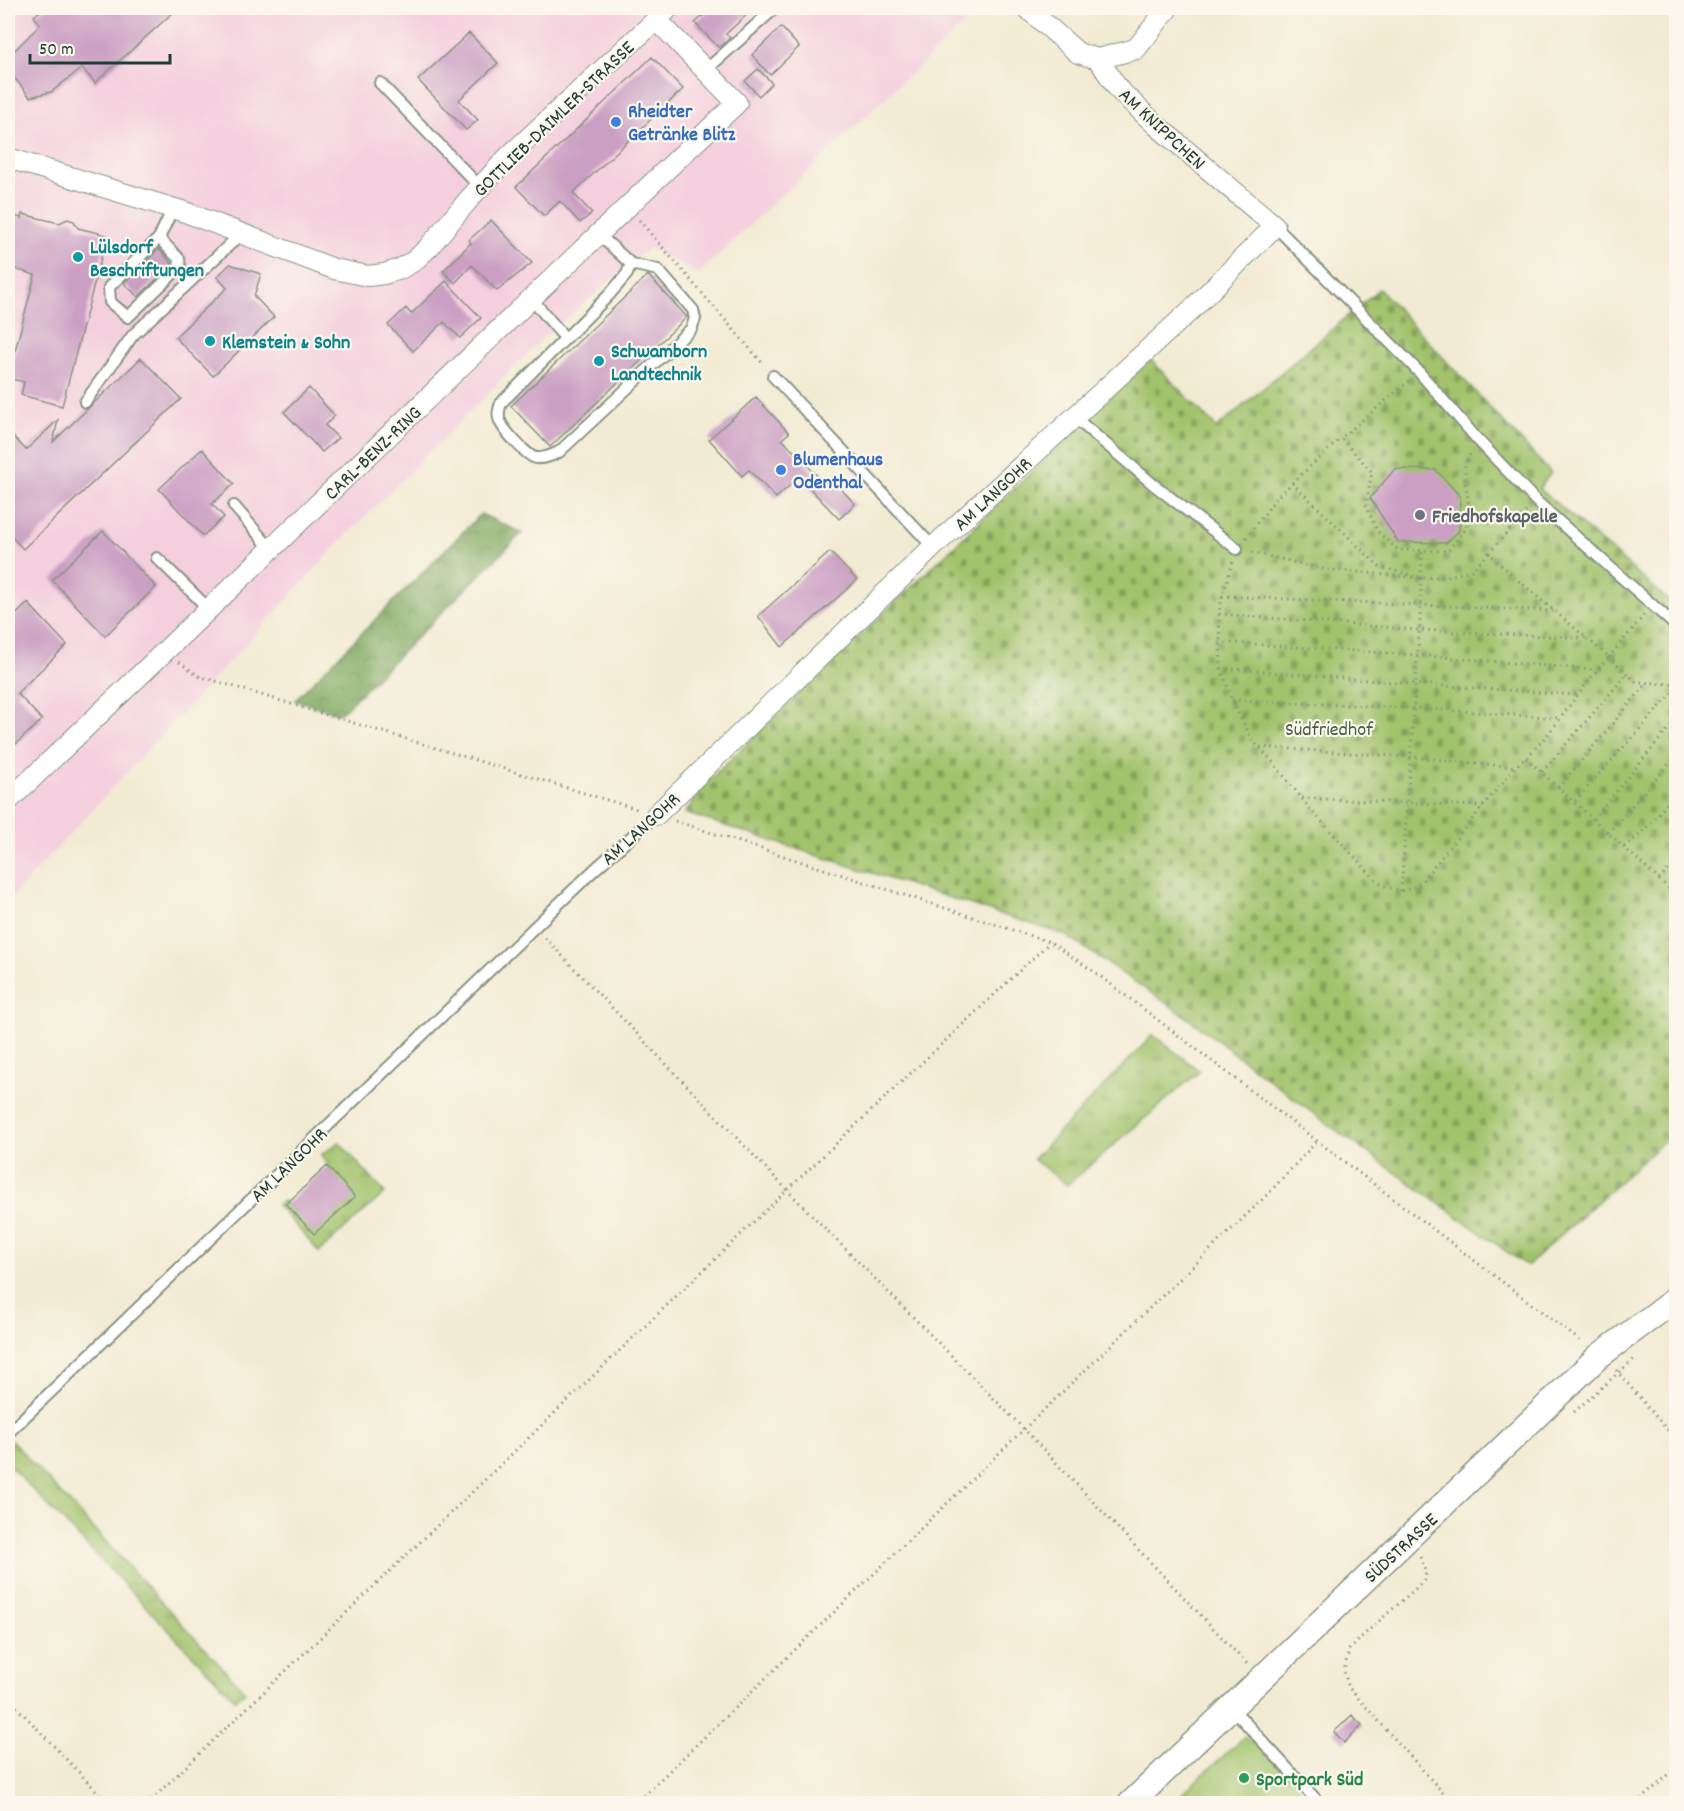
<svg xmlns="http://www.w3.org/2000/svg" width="1684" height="1811" viewBox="0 0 1684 1811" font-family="Dekko,sans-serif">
<defs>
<pattern id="grass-tufts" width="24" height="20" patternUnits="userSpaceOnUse" patternTransform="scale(1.5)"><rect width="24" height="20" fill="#a2c36c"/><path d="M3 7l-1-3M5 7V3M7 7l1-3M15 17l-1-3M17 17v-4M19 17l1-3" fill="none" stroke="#83a05a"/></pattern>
<pattern id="forest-crowns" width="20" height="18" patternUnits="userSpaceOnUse" patternTransform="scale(1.5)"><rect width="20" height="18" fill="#81a960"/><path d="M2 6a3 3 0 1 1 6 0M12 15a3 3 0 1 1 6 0" fill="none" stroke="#698b50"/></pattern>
<pattern id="cemetery-stones" width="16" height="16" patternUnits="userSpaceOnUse" patternTransform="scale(1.5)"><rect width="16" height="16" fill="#a2c36c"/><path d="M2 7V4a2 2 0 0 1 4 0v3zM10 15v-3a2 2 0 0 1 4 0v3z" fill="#83a05a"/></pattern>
</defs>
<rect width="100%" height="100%" fill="#fbf7ec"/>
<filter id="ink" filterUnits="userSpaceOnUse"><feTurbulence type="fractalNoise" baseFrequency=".0167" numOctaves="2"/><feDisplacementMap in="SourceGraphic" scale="12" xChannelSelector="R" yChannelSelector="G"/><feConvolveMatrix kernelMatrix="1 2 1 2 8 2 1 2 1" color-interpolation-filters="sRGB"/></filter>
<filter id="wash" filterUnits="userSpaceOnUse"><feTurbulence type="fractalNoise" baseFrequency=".008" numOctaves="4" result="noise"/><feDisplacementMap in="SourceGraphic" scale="24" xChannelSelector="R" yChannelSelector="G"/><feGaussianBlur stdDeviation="1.35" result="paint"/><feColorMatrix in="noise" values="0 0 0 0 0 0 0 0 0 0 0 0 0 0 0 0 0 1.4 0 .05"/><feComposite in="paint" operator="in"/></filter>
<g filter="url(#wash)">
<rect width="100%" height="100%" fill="#f2ebd3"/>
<path fill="#f4cfde" d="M8 8H981L698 274 649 248 541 340 340 542 8 901Z"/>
<path fill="url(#grass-tufts)" stroke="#608050" stroke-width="1.5" d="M1153 1035 1200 1071 1067 1185 1033 1159Z
M339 1142 385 1193 319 1252 277 1205 283 1201 287 1205 329 1166 321 1155Z
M12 1441 245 1692 236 1700 8 1464V1445Z"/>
<path fill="url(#forest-crowns)" stroke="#50734a" stroke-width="1.5" d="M481 514 522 533 340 714 295 700Z"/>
<path fill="url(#cemetery-stones)" stroke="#608050" stroke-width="1.5" d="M1379 289 1551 473 1539 488 1676 607V1130L1527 1266 1326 1123 1184 1015 1065 935 685 813 706 783 1150 359 1217 428Z"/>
<path fill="#a2c36c" stroke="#608050" stroke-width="1.5" d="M1244 1737 1265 1752 1314 1804H1171Z"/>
<g id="blocks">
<path fill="#ca9fc3" d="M44 8H178L95 83 82 68 51 92 30 97 8 70V57L40 25 34 16Z
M712 8H754L726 34 730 38 719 48 695 23Z
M781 27 799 47 770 75 752 55Z
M469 33 498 63 459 100 478 120 466 130 418 80Z
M652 57 683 89 573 193 592 213 580 223 560 201 544 216 516 187Z
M758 69 772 83 759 96 745 81Z
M8 214 21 218 22 214 59 223 68 219 74 221 78 228 107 235 62 406 21 395 24 382 8 378 35 275 8 267Z
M491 220 532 263 497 291 472 265 455 283 443 271 471 243 469 240Z
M159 249 172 264 138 297 124 283Z
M230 264 261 274 254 296 274 317 213 376 175 337 227 288 217 277Z
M648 275 687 317 550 447 511 406Z
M446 281 481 318 460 338 444 322 413 351 388 325 406 308 411 314Z
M141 358 181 399 23 549 8 533V431L26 450 58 420 53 442Z
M309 388 335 416 325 425 338 438 322 452 284 412Z
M756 397 789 433 782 439 825 484 831 478 855 504 839 519 799 477 776 498 749 470 742 476 709 439Z
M202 449 234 484 212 504 224 517 203 536 159 489Z
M1395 469 1436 470 1460 496 1459 531 1446 543 1398 542 1370 498Z
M103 531 156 587 105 636 52 580Z
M830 552 857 580 782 647 758 616Z
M28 603 67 645 17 693 42 720 16 744 8 735V622Z
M327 1166 355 1197 314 1234 286 1204Z
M1352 1715 1362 1725 1344 1743 1334 1732Z"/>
</g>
</g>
<g filter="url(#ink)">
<use href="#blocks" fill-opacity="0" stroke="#889484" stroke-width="1.5"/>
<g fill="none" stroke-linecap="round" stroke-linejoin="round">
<g stroke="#889484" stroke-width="14">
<path id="service" d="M706 70 775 8
M380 83 480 187
M1275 226 1419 372 1477 439 1536 501 1676 626
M598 234 631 264 658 270 693 310 695 319 691 329 559 452C552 455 545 459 536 458 528 457 503 430 500 421 497 415 499 409 501 403L609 295 627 274 631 264
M159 238 179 259 180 267 128 317 110 302 109 287 159 238 173 208
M531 298 565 338
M773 376 933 547
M85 402 133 335 241 234
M1074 417 1154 485 1237 549
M234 506 271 549
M157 558 209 609
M8 1433 594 870 656 815
M1230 1706 1320 1804"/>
</g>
<g stroke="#889484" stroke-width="22">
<path id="minor" d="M1098 59 1136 49 1168 8
M8 158 185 212 334 269 368 276 384 274 400 269 414 261 428 248 470 198 510 155 669 8
M8 801C252 570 492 333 737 103L657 20
M656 815 933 547 1192 309 1275 226 1156 125 1119 90 1098 59 1078 53 1027 8"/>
</g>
<g stroke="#889484" stroke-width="27">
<path id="tertiary" d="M1130 1804 1599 1356 1676 1299"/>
</g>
<path stroke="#889484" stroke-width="3" stroke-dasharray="1.5 4.5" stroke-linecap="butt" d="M639 220 764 365
M1409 381 1341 438 1372 472 1366 505 1377 531 1398 550 1448 551 1467 527 1469 505 1465 482V466L1470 454
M1292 483 1380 567 1414 576
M1246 538 1277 497 1341 438
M1489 553 1527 511
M1233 562 1222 596 1219 614 1221 668 1232 700 1252 740 1271 760 1311 810 1373 877 1384 886 1401 891 1413 888 1422 881 1515 767C1553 736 1576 692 1609 657L1514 577 1489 553 1472 570 1449 576 1421 578 1323 569 1251 552
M1421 578 1422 550
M1222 596 1555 611
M1219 614 1418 630 1586 638
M1644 615 1609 657 1636 682 1676 684
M1219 642 1417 655 1596 670
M179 662 199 676 640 810
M1221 668 1416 684 1578 695
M1232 700 1413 708 1560 718
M1260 747 1411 757 1515 767
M1526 758 1676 895
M1542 772 1627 674
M1558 788 1648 682
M1302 798 1483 806
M1575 801 1676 689
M1593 819 1676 720
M675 821 1050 942 1096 973 1583 1343
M1608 833 1676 756
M1624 847 1641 834 1676 793
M1659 880 1676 861
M1401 891 1421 605V578
M545 938 787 1190 1024 1429 1247 1664
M1616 1370 1676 1440
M1574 1412 1634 1359
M1420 1557 1426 1573 1424 1581 1369 1630 1349 1650 1344 1671 1349 1688 1453 1804
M8 1698 109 1804
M147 1804 787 1190 1050 942
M635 1804 1267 1195 1318 1140
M1636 1804 1676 1768"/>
<use href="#service" stroke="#fff" stroke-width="10"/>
<use href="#minor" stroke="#fff" stroke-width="20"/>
<use href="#tertiary" stroke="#fff" stroke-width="24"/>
</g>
</g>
<g fill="#3f7fe0" stroke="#fbf7ec" stroke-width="2">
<circle cx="616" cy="122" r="6"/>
<circle cx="781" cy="470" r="6"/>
</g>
<g fill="#0f9aa8" stroke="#fbf7ec" stroke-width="2">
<circle cx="78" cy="257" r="6"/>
<circle cx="210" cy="341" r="6"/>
<circle cx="599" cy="361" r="6"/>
</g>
<circle fill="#6b7280" stroke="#fbf7ec" stroke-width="2" cx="1420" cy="515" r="6"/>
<circle fill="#2e9e5b" stroke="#fbf7ec" stroke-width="2" cx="1244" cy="1778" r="6"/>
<g text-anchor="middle" stroke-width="4.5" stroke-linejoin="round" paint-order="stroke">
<g font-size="20" font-weight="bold" fill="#366cbe" stroke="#fbf7ec" text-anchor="start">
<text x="628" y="117">Rheidter<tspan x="628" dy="23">Getränke Blitz</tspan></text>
<text x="793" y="465">Blumenhaus<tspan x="793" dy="23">Odenthal</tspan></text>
</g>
<g font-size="20" fill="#1f3d34" stroke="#fbf7ec">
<text transform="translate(553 118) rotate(-44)" y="7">GOTTLIEB-DAIMLER-STRASSE</text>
<text transform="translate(1163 128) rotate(43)" y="7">AM KNIPPCHEN</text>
<text transform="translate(372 452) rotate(-44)" y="7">CARL-BENZ-RING</text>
<text transform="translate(992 493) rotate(-43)" y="7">AM LANGOHR</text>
<text transform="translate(640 828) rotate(-42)" y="7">AM LANGOHR</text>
<text transform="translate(288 1164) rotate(-44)" y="7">AM LANGOHR</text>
<text transform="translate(1400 1547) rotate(-43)" y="7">SÜDSTRASSE</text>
</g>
<g font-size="20" font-weight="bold" fill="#0d838f" stroke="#fbf7ec" text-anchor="start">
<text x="90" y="253">Lülsdorf<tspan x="90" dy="23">Beschriftungen</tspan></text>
<text x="222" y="348">Klemstein &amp; Sohn</text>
<text x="611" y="357">Schwamborn<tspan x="611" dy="23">Landtechnik</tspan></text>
</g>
<g font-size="20" font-weight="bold" fill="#5b616d" stroke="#fbf7ec" text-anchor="start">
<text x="1432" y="522">Friedhofskapelle</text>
</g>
<g font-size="20" fill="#405e42" stroke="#fbf7ec">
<text x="1329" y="735">Südfriedhof</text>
</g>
<g font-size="20" font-weight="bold" fill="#27864d" stroke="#fbf7ec" text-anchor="start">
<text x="1256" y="1785">Sportpark Süd</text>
</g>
</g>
<rect width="1684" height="1811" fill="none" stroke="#fbf7ec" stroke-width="30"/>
<path d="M30 54v9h140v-9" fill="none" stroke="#1f3d34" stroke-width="3"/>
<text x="39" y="54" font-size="18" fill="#1f3d34" stroke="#fbf7ec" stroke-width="4.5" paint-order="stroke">50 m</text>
</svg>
